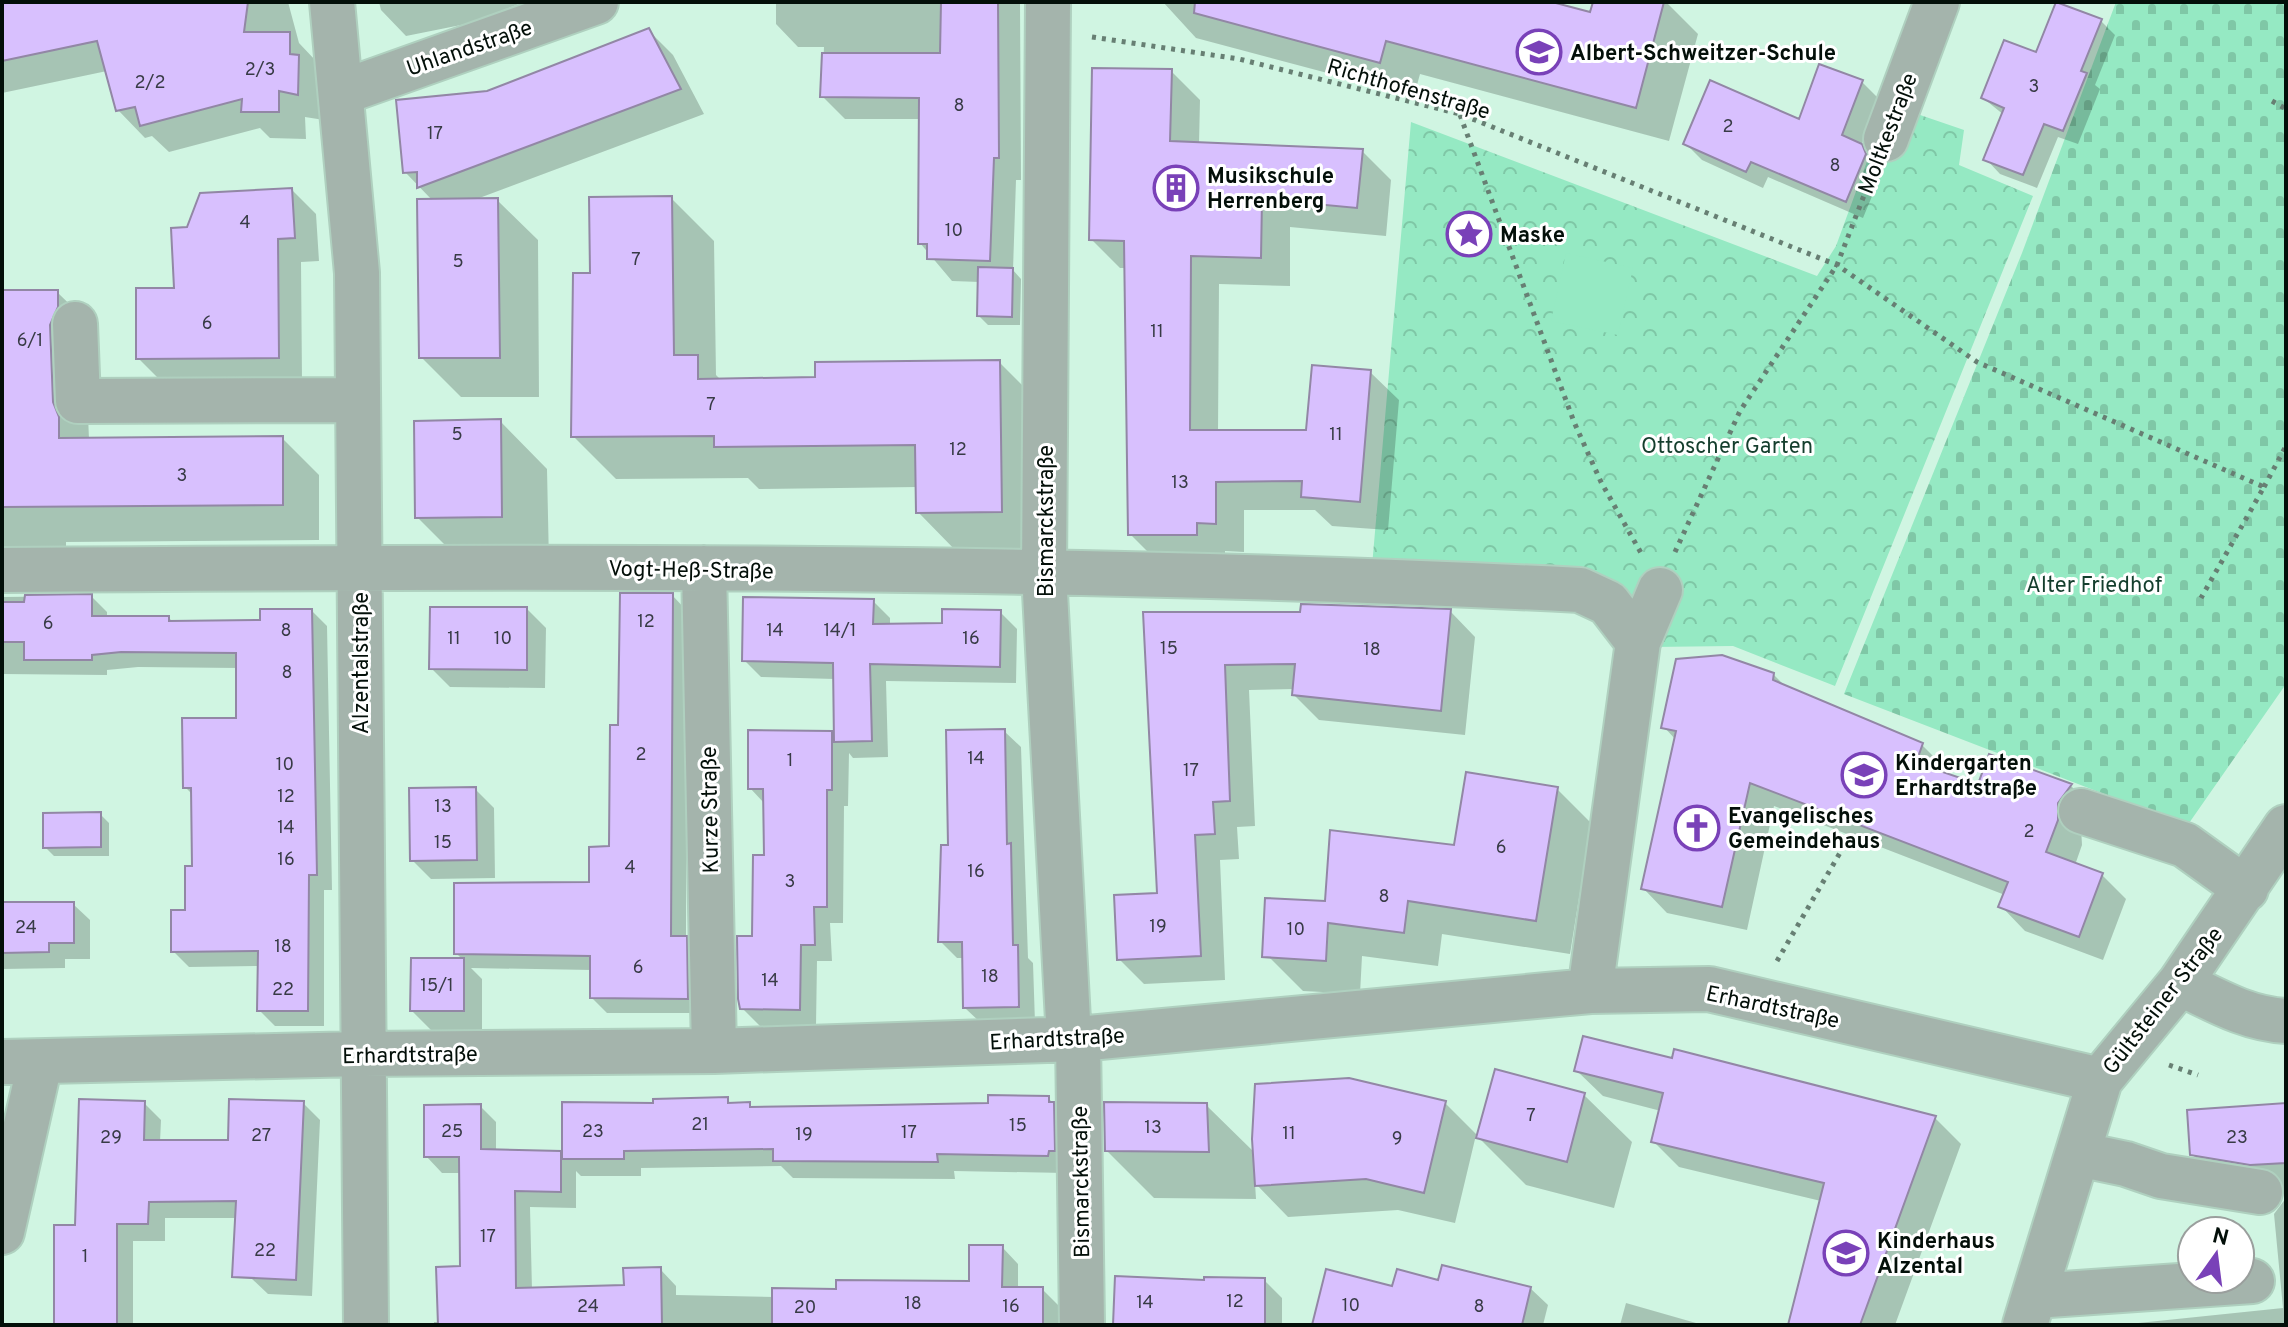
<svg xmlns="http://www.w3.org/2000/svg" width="2288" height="1327" viewBox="0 0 2288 1327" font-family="Overpass,sans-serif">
<defs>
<pattern id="cemetery-stones" width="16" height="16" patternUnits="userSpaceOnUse" patternTransform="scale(2)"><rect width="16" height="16" fill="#95e9c3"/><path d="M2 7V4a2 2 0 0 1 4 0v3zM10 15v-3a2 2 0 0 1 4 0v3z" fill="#7fc7a6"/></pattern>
<pattern id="park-crowns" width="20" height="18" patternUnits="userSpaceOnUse" patternTransform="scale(2)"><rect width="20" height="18" fill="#95e9c3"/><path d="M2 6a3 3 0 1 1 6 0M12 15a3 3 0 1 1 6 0" fill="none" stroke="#7fc7a6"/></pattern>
</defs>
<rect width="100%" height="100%" fill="#d0f5e2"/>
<path fill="url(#cemetery-stones)" d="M2116 2H2286V684L2187 826 1844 694 2022 253Z"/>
<path fill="url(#park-crowns)" d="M1888 104 1964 130 1959 165 2033 196 1835 686 1733 646 1652 647 1595 581 1372 566 1411 122 1817 276 1836 246Z"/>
<path fill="#95e9c3" d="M1566 253 1633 268 1618 335 1551 321Z"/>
<path fill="#0003" d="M2 2H288L299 43 316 61V75L325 84 324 120 305 117 306 139 270 138 260 128 169 152 152 136 145 138 118 110 107 71 2 93Z
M379 2H524L471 23 406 36 381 10Z
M776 2H1020L1021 180H1016L1013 270 1021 279 1020 325H988L979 316 980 282 952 281 920 243 921 119H845L822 96 824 47H798L776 24Z
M1163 2H1545L1592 14 1595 2H1666L1698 34 1669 141 1420 74 1414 96 1196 38Z
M2101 21 2115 35 2095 85 2100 89 2078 144 2058 137 2037 188 2000 174 1986 159 2004 115 1983 98 2037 55Z
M648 30 673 55 704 114 474 200H497L538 240 539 397H461L421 357 433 201 405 172 488 93Z
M1171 71 1200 100 1199 144 1362 151 1391 180 1386 236 1290 227V286L1219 284 1218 432H1308L1370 372 1399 400 1388 530 1332 526 1315 510H1244V552L1225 551V563H1159L1130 534 1126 268H1120L1091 239Z
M1862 82 1879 99 1861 146 1882 172 1863 218 1768 177 1763 188 1702 160 1685 143 1800 122Z
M292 190 316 214 319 261 301 262 302 381 162 382 138 358 176 290 188 228Z
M671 198 714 241 716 375 721 380 817 379 999 362 1042 405 1043 554 960 555 918 512V487L759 489 748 478 616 479 573 436 592 275Z
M2 292H57L94 328 86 362 89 440 282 438 319 475V540L66 542V552H27L21 546H2Z
M500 421 547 469 549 563 465 565 417 517Z
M672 595 687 611 686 938 701 953 702 1013H607L592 998V970L471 968 482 979V1030H431L412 1011 463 960 456 953 591 884 611 848 620 727Z
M91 596 107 612V618H169L174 623 262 622 312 611 327 626 332 890H324V1026H275L259 1010 260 966 189 967 173 951 187 912 194 868 193 795 185 787 238 720V668L138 667 107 670V675L2 674V597Z
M873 601 890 618V626L943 625 1000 612 1017 629 1016 683 886 681 888 757 853 758 849 753 848 806H844L843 923H830L832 961H817L816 1026H760L742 1008 766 857 765 804 750 788 831 733 836 738 835 679 761 677 744 660Z
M527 609 546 628 545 688 450 687 431 668Z
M1450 611 1475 637 1465 735 1319 720 1294 695 1295 689 1249 690 1255 826 1237 827 1239 859 1220 860 1225 980 1144 984 1119 959 1160 895 1145 614Z
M1773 674 1787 688 1922 745 1946 769 1944 775 1979 787 1991 756 2071 786 2095 810 2081 827 2082 845 2075 865 2102 875 2126 899 2103 960 2025 931 2001 906 2005 895 1774 806 1747 930 1667 913 1643 888 1676 740 1664 727Z
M1004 731 1021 747 1028 958 1033 963 1035 1023 982 1024 965 1008 964 958H957L940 941 951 847Z
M475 789 494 808 495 878 431 879 412 860Z
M1557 789 1591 823 1570 954 1442 934 1438 966 1362 956 1360 994 1303 991 1268 956 1327 903 1456 847Z
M100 814 109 823V856H54L45 847Z
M2 904H73L90 920V959H65V968L2 969Z
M1673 1060 1935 1118 1961 1144 1895 1325H1790L1821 1201 1679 1167 1653 1141 1661 1111 1603 1096 1576 1070Z
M1584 1095 1632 1142 1614 1208 1526 1185 1476 1135 1455 1223 1398 1210 1288 1217 1255 1183 1256 1199 1154 1198 1107 1151 1206 1105 1255 1153 1445 1103 1479 1137Z
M1048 1098 1066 1116 1065 1173 954 1171 955 1179 793 1178 781 1166 641 1168V1176H581L576 1171V1208L530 1207 532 1290 626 1287 660 1269 676 1286V1295L774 1297 971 1283 1002 1247 1018 1264V1289H1042L1058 1305V1325H434V1322H440L462 1268 461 1173H442L426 1156 480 1106 496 1122V1151L560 1153 564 1156 655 1105 727 1099 732 1105 749 1104 754 1109 990 1105Z
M144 1103 161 1120 160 1142H230L303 1103 320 1120 312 1296 268 1294 250 1277 237 1218H165V1241H133V1325H56L77 1227Z
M2286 1105V1194L2222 1184 2192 1154Z
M2286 1198V1325H2119L2283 1308 2274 1214Z
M1264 1280 1282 1298V1325H1115L1206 1282Z
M1440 1283 1530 1288 1548 1305 1543 1325H1314L1394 1289Z
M1626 1303 1703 1325H1620Z"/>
<path fill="#d8c0fe" stroke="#9287a5" stroke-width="2" d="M2 2H248L244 32H290V54L299 55 298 95 279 91V112H241L242 99 140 126 135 107 116 111 97 41 2 61Z
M941 2H998L999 158H994L990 261 927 259V244H918L919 98 820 97 822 53H940Z
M1195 2H1552L1590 12 1593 2H1664L1636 108 1386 41 1380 63 1194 13Z
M2056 2 2102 19 2081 71 2087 73 2063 131 2044 124 2023 175 1983 160 2004 108 1981 98 2004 40 2036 52Z
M649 28 681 89 417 188V172L403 173 396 100 487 91Z
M1819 64 1863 80 1842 135 1862 144 1866 154 1846 202 1751 162 1746 172 1683 144 1710 80 1799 119Z
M1092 68 1172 69 1170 141 1363 149 1357 208 1262 199 1261 258 1191 256 1190 430H1306L1312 365 1371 370 1360 502 1301 497 1302 481 1216 482V524L1197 523V535H1128L1124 241 1089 240Z
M292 188 295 238 278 239 279 358 136 359V288H174L171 228 187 227 200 193Z
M672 196 674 355H698V379L815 377V362L1000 360 1002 512 916 513 915 445 714 447V436L571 437 573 273H590L589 197Z
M498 198 500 358H419L417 199Z
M978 267 1013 268 1012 317 977 316Z
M2 290H58V307L50 325 53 402 59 417V438L283 436V505L2 507Z
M501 419 502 517 415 518 414 421Z
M620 593H673L671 936H687L688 999 590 998V956L454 954V883L589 882V847L609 846 610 725H618Z
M92 594V616H169V621L260 620V609H312L317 875H309L308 1011H257L258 951 171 952V910H185V866H192L191 788H183L182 718H236V653L121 652 92 655V660H24V642H2V602H24L25 595Z
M743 597 874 599 873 624 942 623V609L1001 610 1000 667 870 664 872 741 834 742 833 663 742 661Z
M1301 604 1451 609 1441 711 1292 695 1295 664 1225 665 1230 801 1213 802 1215 834 1195 835 1201 956 1117 960 1114 895 1157 893 1143 612H1300Z
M430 607H527V670L429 669Z
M1722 655 1774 673 1773 680 1923 743 1916 763 1978 784 1989 754 2072 784 2058 803V820L2046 852 2103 873 2079 937 1998 907 2008 882 1750 783 1722 907 1641 889 1676 731 1661 728 1676 659Z
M1005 729 1007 844 1011 843 1013 945H1018L1019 1007 963 1008 962 942H938L941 845H948L946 730Z
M748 730 832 731V790H827V907H814L815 945H801L800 1010 740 1009 738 999 737 936H752L753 855H764L763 789H748Z
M1466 772 1558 787 1536 921 1408 901 1404 933 1328 923 1326 961 1262 957 1265 898 1325 901 1330 830 1454 845Z
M476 787 477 860 410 861 409 788Z
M101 812V847L43 848V813Z
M2 902H74V943H49V952L2 953Z
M411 958H464V1011H410Z
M1583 1036 1672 1058 1674 1049 1936 1116 1860 1325H1788L1824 1183 1651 1142 1663 1093 1574 1071Z
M1495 1069 1585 1093 1567 1162 1476 1138Z
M1349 1078 1446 1101 1424 1193 1366 1179 1255 1186 1252 1139 1255 1084Z
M988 1095 1049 1096V1102H1054L1055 1151H1049L1048 1156 937 1154 938 1162 773 1161V1149L624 1151V1159H562V1102L653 1103V1099L728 1097V1103L750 1102V1107L880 1105 988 1103Z
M79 1099 145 1101 144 1140H228L229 1099 304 1101 296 1280 232 1277 236 1201 149 1202 148 1224H117V1325H54V1225H75Z
M1104 1102 1207 1103 1209 1152 1105 1151Z
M2286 1103V1163L2250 1165 2190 1155 2187 1110Z
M481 1104V1149L561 1151V1192L515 1191 516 1288 624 1285 623 1268 661 1267 662 1325H438L436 1267 460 1266 459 1157H424V1105Z
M969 1245H1003L1002 1287H1043V1325H772V1288L836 1289V1280L969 1281Z
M1442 1265 1531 1287 1522 1325H1312L1326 1269 1392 1286 1397 1269 1438 1280Z
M1115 1276 1204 1280V1277L1265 1278V1325H1113Z"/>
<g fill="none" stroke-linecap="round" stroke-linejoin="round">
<g stroke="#afd0bf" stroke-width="48">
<path id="minor" d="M332 2 357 273 366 1325
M1048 2 1044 574 1069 1039
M343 92 596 2
M1886 139 1937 2
M75 324 78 401 358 400
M704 568 714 1051
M2 570C528 566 1055 564 1580 590L1608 603 1638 642 1660 590
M2081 811 2185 845 2246 889
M2180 983C2215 1000 2247 1019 2286 1021
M1590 991 1638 642
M1078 1039 1082 1325
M2 1062 362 1054 714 1051 1078 1039 1590 991 1709 989 2100 1080
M2078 1154 2126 1164 2161 1176 2260 1192
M2 1232 40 1063
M2034 1296 2252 1281
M2025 1325 2100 1080 2180 983 2286 827"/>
</g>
<path stroke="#677f73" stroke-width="5" stroke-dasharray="4 6" stroke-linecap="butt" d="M1092 37 1239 59 1460 114 1837 265 1977 362 2264 487 2201 598
M2272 101 2286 109
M1460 115 1574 422 1601 482 1641 553
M2264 487 2286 446
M1675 552 1740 411 1837 265 1870 180
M1777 961 1851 834
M2169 1065 2198 1075"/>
<use href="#minor" stroke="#a4b4ac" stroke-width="44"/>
</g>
<defs>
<g id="school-ring" transform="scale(2.3)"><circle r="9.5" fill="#fff" stroke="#7941b8" stroke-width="1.5"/><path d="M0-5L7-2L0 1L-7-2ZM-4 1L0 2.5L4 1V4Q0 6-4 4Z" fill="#7941b8"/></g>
<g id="building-ring" transform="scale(2.3)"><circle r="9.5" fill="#fff" stroke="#7941b8" stroke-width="1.5"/><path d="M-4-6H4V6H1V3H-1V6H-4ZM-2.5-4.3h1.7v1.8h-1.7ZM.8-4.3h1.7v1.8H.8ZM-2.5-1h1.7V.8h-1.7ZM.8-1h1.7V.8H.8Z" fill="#7941b8"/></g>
<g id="sight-ring" transform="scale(2.3)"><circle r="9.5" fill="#fff" stroke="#7941b8" stroke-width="1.5"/><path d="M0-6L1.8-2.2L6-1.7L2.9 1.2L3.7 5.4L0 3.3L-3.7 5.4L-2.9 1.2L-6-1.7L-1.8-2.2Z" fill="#7941b8"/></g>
<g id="church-ring" transform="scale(2.3)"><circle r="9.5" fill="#fff" stroke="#7941b8" stroke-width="1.5"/><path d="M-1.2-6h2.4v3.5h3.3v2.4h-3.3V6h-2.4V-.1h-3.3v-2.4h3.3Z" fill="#7941b8"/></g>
</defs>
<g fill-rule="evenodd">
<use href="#school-ring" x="1539" y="52"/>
<use href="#building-ring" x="1176" y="188"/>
<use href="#sight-ring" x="1469" y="234"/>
<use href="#school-ring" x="1864" y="775"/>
<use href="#church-ring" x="1697" y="828"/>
<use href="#school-ring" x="1846" y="1253"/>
</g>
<g text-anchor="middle" stroke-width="6" stroke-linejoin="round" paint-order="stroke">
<g font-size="18" fill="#383b46">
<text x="260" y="75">2/3</text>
<text x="150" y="88">2/2</text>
<text x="2034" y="92">3</text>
<text x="959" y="111">8</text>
<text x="1728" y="132">2</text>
<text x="435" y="139">17</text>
<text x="1835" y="171">8</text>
<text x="245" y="228">4</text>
<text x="954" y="236">10</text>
<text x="636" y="265">7</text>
<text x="458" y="267">5</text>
<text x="207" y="329">6</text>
<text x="1157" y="337">11</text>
<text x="30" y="346">6/1</text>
<text x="711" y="410">7</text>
<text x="457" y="440">5</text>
<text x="1336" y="440">11</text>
<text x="958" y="455">12</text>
<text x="182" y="481">3</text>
<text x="1180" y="488">13</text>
<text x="646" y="627">12</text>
<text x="48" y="629">6</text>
<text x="286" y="636">8</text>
<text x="775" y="636">14</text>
<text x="840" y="636">14/1</text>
<text x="454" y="644">11</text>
<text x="503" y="644">10</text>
<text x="971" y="644">16</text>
<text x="1169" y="654">15</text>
<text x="1372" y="655">18</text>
<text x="287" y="678">8</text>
<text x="641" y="760">2</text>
<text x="976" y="764">14</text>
<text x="790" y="766">1</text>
<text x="285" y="770">10</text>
<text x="1191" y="776">17</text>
<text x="286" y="802">12</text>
<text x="443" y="812">13</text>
<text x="286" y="833">14</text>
<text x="2029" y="837">2</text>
<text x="443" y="848">15</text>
<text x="1501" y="853">6</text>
<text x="286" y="865">16</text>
<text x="630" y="873">4</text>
<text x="976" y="877">16</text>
<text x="790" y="887">3</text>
<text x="1384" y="902">8</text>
<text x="1158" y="932">19</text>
<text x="26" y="933">24</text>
<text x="1296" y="935">10</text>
<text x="283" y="952">18</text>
<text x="638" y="973">6</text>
<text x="990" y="982">18</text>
<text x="770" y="986">14</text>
<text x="437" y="991">15/1</text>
<text x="283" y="995">22</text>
<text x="1531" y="1121">7</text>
<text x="700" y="1130">21</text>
<text x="1018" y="1131">15</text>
<text x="1153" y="1133">13</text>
<text x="452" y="1137">25</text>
<text x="593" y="1137">23</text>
<text x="909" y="1138">17</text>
<text x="1289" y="1139">11</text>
<text x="804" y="1140">19</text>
<text x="261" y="1141">27</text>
<text x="111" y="1143">29</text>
<text x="2237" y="1143">23</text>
<text x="1397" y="1144">9</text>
<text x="488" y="1242">17</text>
<text x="265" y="1256">22</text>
<text x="85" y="1262">1</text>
<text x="1235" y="1307">12</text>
<text x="1145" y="1308">14</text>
<text x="913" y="1309">18</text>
<text x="1351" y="1311">10</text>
<text x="588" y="1312">24</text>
<text x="1011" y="1312">16</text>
<text x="1479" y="1312">8</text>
<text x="805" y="1313">20</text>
</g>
<g font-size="22" fill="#030f09" stroke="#fff">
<text transform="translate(469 47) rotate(-19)" y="8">Uhlandstraße</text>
<text transform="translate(1409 88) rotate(16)" y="8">Richthofenstraße</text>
<text transform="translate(1887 133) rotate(-69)" y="8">Moltkestraße</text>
<text transform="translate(1045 521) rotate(-90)" y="8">Bismarckstraße</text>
<text transform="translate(691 569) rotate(1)" y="8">Vogt-Heß-Straße</text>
<text transform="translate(360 663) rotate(-90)" y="8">Alzentalstraße</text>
<text transform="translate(709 810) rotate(-91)" y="8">Kurze Straße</text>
<text transform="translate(2162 1000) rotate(-52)" y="8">Gültsteiner Straße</text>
<text transform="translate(1773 1006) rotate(12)" y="8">Erhardtstraße</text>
<text transform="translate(1057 1038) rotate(-3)" y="8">Erhardtstraße</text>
<text transform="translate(410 1054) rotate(-1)" y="8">Erhardtstraße</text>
<text transform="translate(1080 1182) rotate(-91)" y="8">Bismarckstraße</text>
</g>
<g font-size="22" font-weight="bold" fill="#030f09" stroke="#fff" text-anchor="start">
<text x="1570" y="60">Albert-Schweitzer-Schule</text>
<text x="1207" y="183">Musikschule<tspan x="1207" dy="25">Herrenberg</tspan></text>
<text x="1500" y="242">Maske</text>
<text x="1895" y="770">Kindergarten<tspan x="1895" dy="25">Erhardtstraße</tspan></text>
<text x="1728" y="823">Evangelisches<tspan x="1728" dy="25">Gemeindehaus</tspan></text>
<text x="1877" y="1248">Kinderhaus<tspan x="1877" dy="25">Alzental</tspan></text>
</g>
<g font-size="22" fill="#143e2d" stroke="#fff">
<text x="1727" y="453">Ottoscher Garten</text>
<text x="2094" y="592">Alter Friedhof</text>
</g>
</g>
<rect width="2288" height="1327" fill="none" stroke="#030f09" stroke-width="8"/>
<g transform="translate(2216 1255) rotate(14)"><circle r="38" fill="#ffffff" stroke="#9a9f9d" stroke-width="2"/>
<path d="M0-6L14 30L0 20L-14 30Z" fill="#7941b8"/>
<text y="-12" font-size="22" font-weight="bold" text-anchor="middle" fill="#030f09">N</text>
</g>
</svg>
